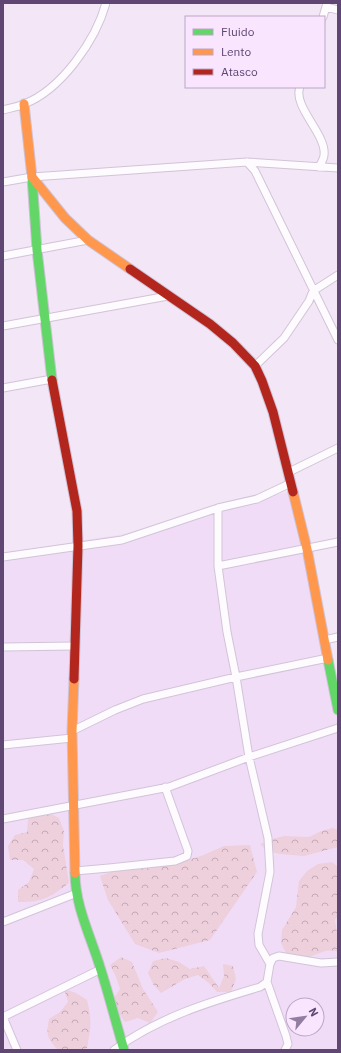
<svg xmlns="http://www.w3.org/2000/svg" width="341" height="1053" viewBox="0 0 341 1053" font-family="'IBM Plex Sans',sans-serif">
<defs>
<pattern id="forest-crowns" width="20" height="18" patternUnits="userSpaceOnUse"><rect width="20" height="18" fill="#eecfdc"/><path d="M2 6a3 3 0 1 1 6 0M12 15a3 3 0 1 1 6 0" fill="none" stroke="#c4aab7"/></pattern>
</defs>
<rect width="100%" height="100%" fill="#f3e6f6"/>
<path fill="#f1dcf8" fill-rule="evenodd" d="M293 491 338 705V1050H3V558L79 541 119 535 157 526 222 507ZM293 1005H317V1029H293Z"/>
<path fill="url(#forest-crowns)" d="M34 809 47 812 59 818 64 831 63 845 69 883C51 897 41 903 18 902V890L29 882 34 869 23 860H10L8 846 15 835 27 832 28 820Z
M333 828 338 830V847L304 856 280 854 267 851 260 844 272 839 284 836 309 837 321 831Z
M250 845 257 872 210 940 159 953 135 944 108 900 100 876 125 867 177 863 201 856 224 846Z
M332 862 338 867V915L335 920 337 933H338V952C325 946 313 959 299 959 296 959 291 956 287 955L281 943 282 930 296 907 299 881 307 871 318 864Z
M121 957 132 962 143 989 158 1012 150 1023 138 1018 125 1022 117 1011 113 999 120 989 116 977 110 965Z
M166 958 179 962 190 969 204 966 219 988 224 976 223 964 233 966 236 979 231 992H217L209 983 198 975 185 979 161 993 153 984 148 973 153 961Z
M64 989 76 993 87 1000C92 1020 91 1028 87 1048L83 1050H58C47 1038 46 1035 49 1019L60 1012 68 1002Z"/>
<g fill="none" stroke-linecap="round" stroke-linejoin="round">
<g stroke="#d1c4d7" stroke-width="9">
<path id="street" d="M326 7 338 10
M323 17 327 3
M300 87C292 106 327 135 324 155 324 159 321 163 319 167
M3 110C10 108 17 107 24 104 61 90 96 40 106 3
M247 162 255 171 338 340
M3 182 32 177 247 162 338 168
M3 256 88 240
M3 326 168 296
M255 366 284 338 309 301 313 291 338 275
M3 388 52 379
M289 472 338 448
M218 508V566L227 632 236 677 249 757 268 838 270 872 258 934 259 945 270 964
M3 557 122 540 218 508 257 499 291 483
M218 566 338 542
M324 640 338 637
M3 647 74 646
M72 731 115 710 143 699 236 677 328 658
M3 745 72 738
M3 819 169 787 249 757 338 728
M75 871 109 868 175 861 187 856 188 851 165 787
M3 922 77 893
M267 982 286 1036 288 1044 285 1050
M3 1017 101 969
M3 1017 17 1050
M114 1050C157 1018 209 1002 260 987L267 982 270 964 273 958 279 956 321 963 338 962"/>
</g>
<g stroke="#cfc2d6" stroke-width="11">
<path id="fast" d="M32 177 37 250 52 380
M328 660 338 710
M75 873C75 906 91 937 100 967 109 995 116 1023 124 1050"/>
</g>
<g stroke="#cfc2d6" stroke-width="11">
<path id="slow" d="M24 104 32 177 65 218 88 240 130 269
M293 492 307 549 328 660
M74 679 72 731 75 873"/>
</g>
<g stroke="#cfc2d6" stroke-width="11">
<path id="jam" d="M130 269 210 324 233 343 255 366 262 381 273 412 293 492
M52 380 77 511 78 546 74 679"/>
</g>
<use href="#street" stroke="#fdfbfe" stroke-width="7"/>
<use href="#fast" stroke="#63d668" stroke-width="9"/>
<use href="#slow" stroke="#ff974d" stroke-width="9"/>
<use href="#jam" stroke="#b3261e" stroke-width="9"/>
</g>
<rect width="341" height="1053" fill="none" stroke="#5f4673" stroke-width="8"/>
<rect x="185" y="16" width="140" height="72" fill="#fae5ff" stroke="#bca5c7"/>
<rect x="193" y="29" width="20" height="6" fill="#63d668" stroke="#bca5c7"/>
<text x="221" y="36" font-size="12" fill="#5f4673">Fluido</text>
<rect x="193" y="49" width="20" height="6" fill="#ff974d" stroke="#bca5c7"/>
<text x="221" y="56" font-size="12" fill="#5f4673">Lento</text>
<rect x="193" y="69" width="20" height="6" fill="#b3261e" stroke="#bca5c7"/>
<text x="221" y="76" font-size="12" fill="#5f4673">Atasco</text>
<g transform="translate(305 1017) rotate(61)"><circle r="19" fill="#fae5ff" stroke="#bca5c7"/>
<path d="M0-3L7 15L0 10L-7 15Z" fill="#937ea1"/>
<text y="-6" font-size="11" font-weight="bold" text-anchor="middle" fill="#5f4673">N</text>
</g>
</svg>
